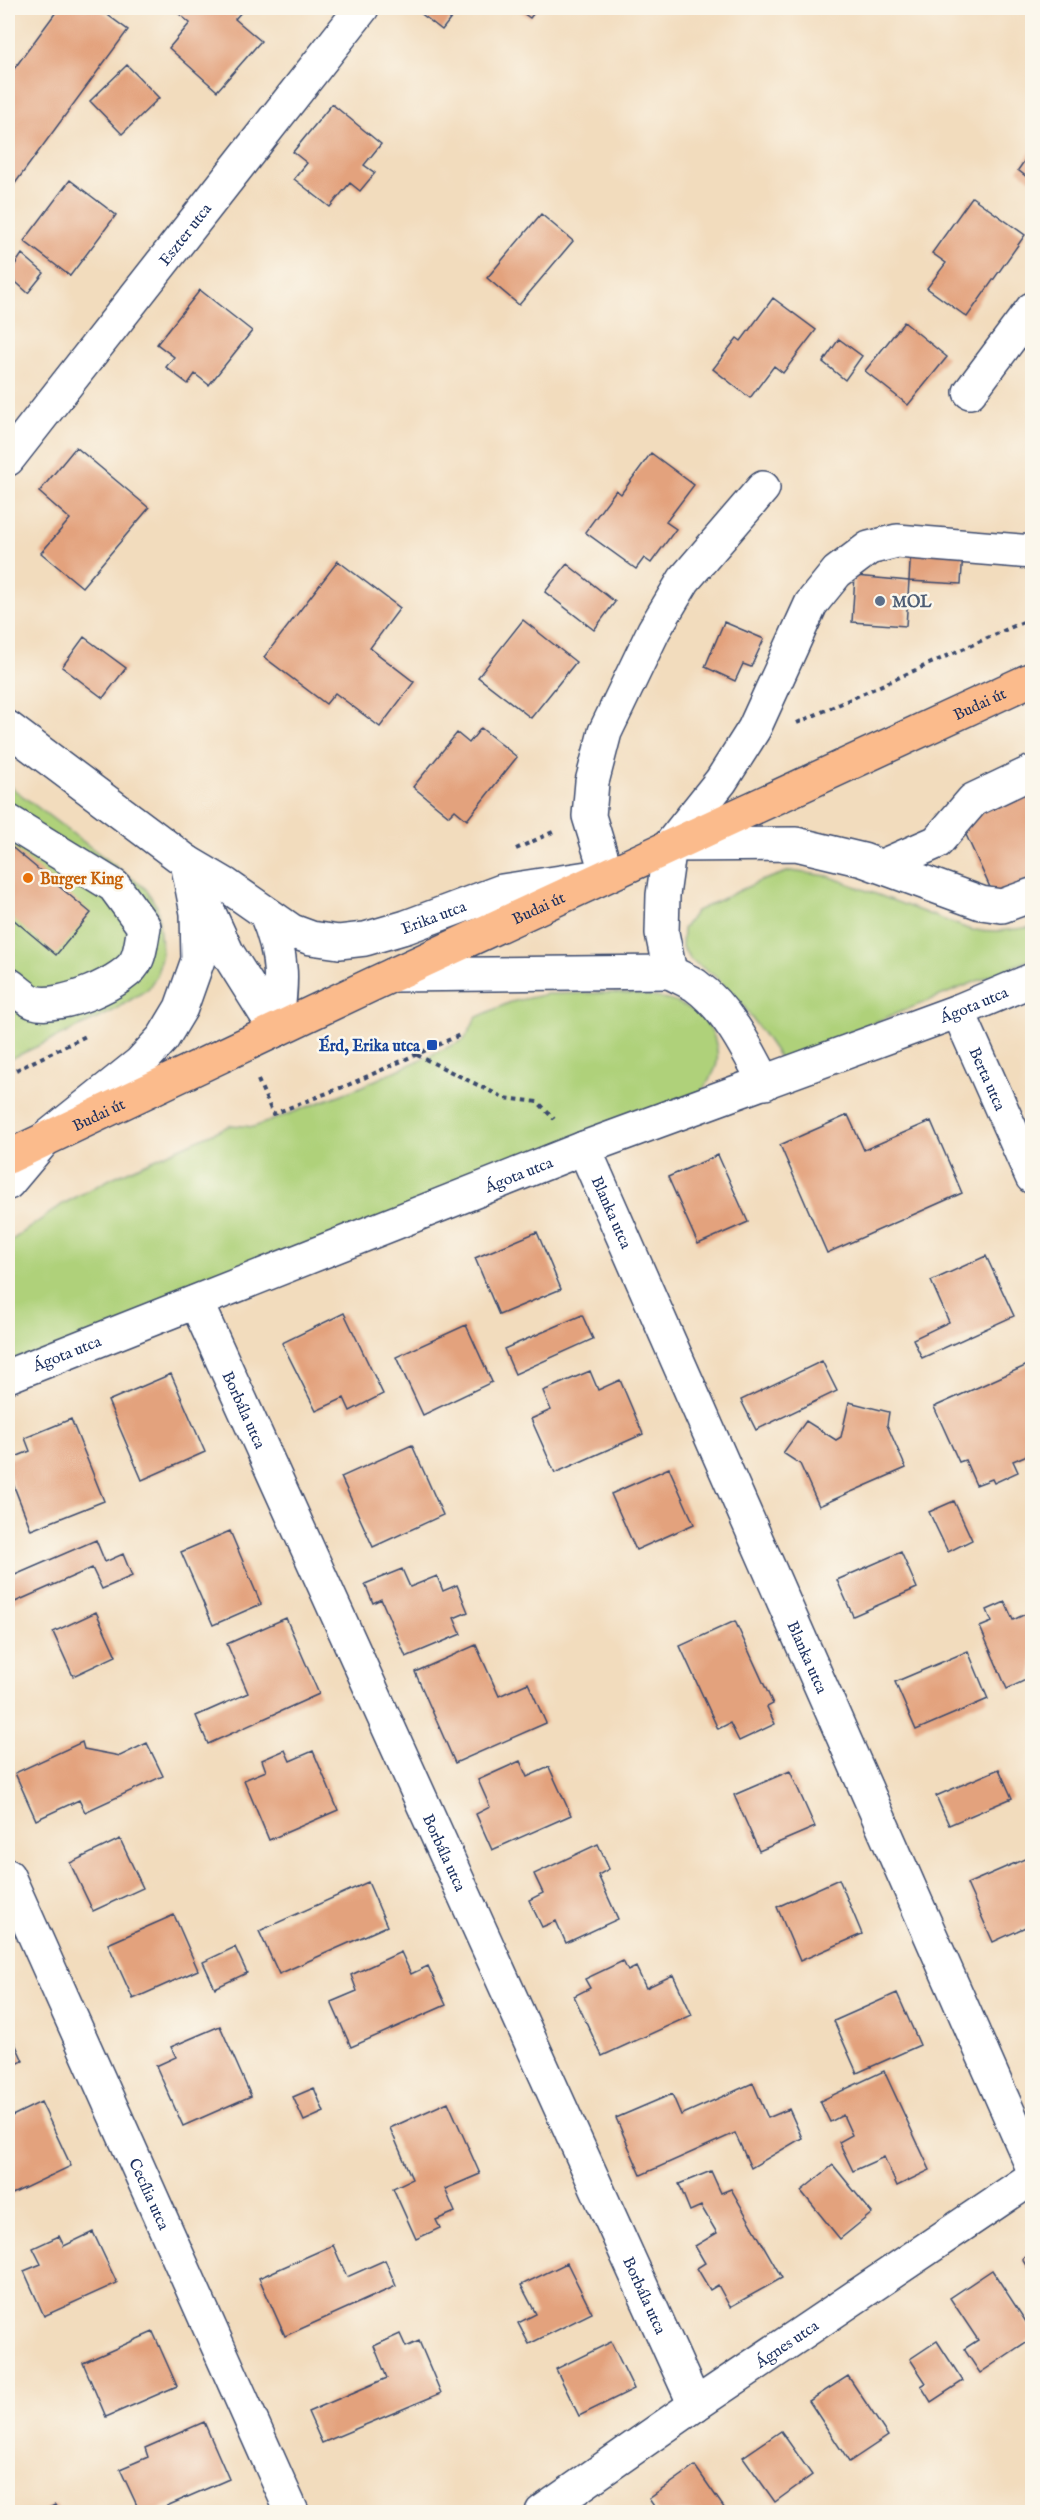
<svg xmlns="http://www.w3.org/2000/svg" width="1040" height="2520" viewBox="0 0 1040 2520" font-family="'IM FELL English',serif">
<rect width="100%" height="100%" fill="#fbf7ec"/>
<filter id="ink" filterUnits="userSpaceOnUse"><feTurbulence type="fractalNoise" baseFrequency=".0167" numOctaves="2"/><feDisplacementMap in="SourceGraphic" scale="12" xChannelSelector="R" yChannelSelector="G"/><feConvolveMatrix kernelMatrix="1 2 1 2 8 2 1 2 1" color-interpolation-filters="sRGB"/></filter>
<filter id="wash" filterUnits="userSpaceOnUse"><feTurbulence type="fractalNoise" baseFrequency=".008" numOctaves="4" result="noise"/><feDisplacementMap in="SourceGraphic" scale="24" xChannelSelector="R" yChannelSelector="G"/><feGaussianBlur stdDeviation="1.35" result="paint"/><feColorMatrix in="noise" values="0 0 0 0 0 0 0 0 0 0 0 0 0 0 0 0 0 1.4 0 .05"/><feComposite in="paint" operator="in"/></filter>
<g filter="url(#wash)">
<rect width="100%" height="100%" fill="#f2dcbd"/>
<path fill="#afd17a" stroke="#65806c" stroke-width="1.5" d="M8 785 146 889 157 907 162 953 157 975 148 989 111 1012 8 1060Z
M790 871 828 876 971 930 999 931 1032 927V959L781 1060 742 1004 715 976 691 960 682 947 683 929 696 911 758 882Z
M547 994C593 994 696 982 714 1037 722 1062 716 1071 702 1091L8 1370V1243L63 1204 112 1178 231 1125 254 1127 358 1088 464 1040 477 1017 511 1002Z"/>
<g id="blocks">
<path fill="#e3a27d" d="M59 8H98L128 30 8 193V77Z
M172 8H245L235 19 261 41 217 91 169 48 190 23Z
M414 8H459L442 30Z
M516 8H538L530 18Z
M127 65 159 98 122 134 90 101Z
M332 104 381 144 364 165 375 173 360 191 350 183 330 207 294 179 307 163 293 152Z
M1032 150V181L1018 170Z
M70 180 116 215 70 276 24 241Z
M972 197 1025 235 967 317 927 288 946 263 932 253Z
M541 214 573 241 519 305 487 278Z
M22 254 44 273 28 293 8 275Z
M200 290 252 331 209 385 195 374 188 384 166 367 174 357 157 344Z
M773 298 816 330 783 373 774 366 750 398 713 369 737 338 741 341Z
M904 322 947 357 908 405 865 371Z
M839 339 862 356 845 380 823 362Z
M76 447 149 508 82 587 41 553 70 519 39 492Z
M651 453 694 485 666 522 676 529 651 563 644 558 636 569 585 532 616 490 621 494Z
M911 546 963 550 961 584 909 581Z
M338 561 400 608 370 648 414 682 380 727 335 693 326 704 264 657Z
M567 564 615 602 594 630 545 592Z
M855 576 909 581 906 626 852 622Z
M523 620 576 662 531 718 478 677Z
M724 622 764 639 751 667 743 664 735 681 705 667Z
M84 637 126 668 103 698 62 667Z
M481 728 517 757 467 820 455 810 449 816 413 787 457 733 469 743Z
M1032 768V878L994 896 952 804Z
M8 844 91 913 56 955 8 915Z
M848 1115 864 1150 931 1121 962 1193 827 1253 780 1145Z
M718 1155 748 1222 698 1244 668 1177Z
M537 1232 561 1289 499 1315 475 1258Z
M986 1256 1014 1316 922 1358 913 1339 949 1322 931 1281Z
M344 1313 383 1394 350 1411 344 1398 316 1411 282 1343Z
M582 1315 593 1339 515 1374 504 1349Z
M466 1325 492 1382 423 1415 396 1357Z
M822 1361 837 1391 756 1430 741 1400Z
M1032 1363V1453L1013 1461 1018 1472 994 1483 992 1479 976 1485 965 1460 959 1462 934 1407Z
M590 1371 598 1390 620 1380 643 1434 555 1473 531 1419 551 1410 543 1391Z
M171 1374 205 1452 142 1480 108 1401Z
M849 1402 889 1412 887 1425 906 1468 819 1506 800 1464 783 1453 806 1421 836 1440 841 1437Z
M71 1419 104 1501 31 1530 8 1471V1460L30 1451 25 1438Z
M412 1445 443 1515 373 1547 341 1477Z
M669 1468 694 1524 636 1550 611 1494Z
M954 1501 972 1540 948 1552 929 1512Z
M230 1531 261 1604 213 1625 181 1552Z
M96 1540 105 1562 123 1554 132 1576 102 1589 92 1568 8 1605V1578Z
M901 1552 917 1588 853 1616 837 1580Z
M402 1569 410 1587 437 1576 443 1591 457 1585 468 1612 454 1618 461 1634 406 1657 381 1599 373 1603 365 1584Z
M1005 1602 1013 1620 1032 1611V1677L1007 1689 980 1627 992 1622 987 1610Z
M96 1612 116 1656 73 1676 53 1632Z
M286 1618 319 1694 208 1744 196 1716 248 1693 227 1644Z
M735 1621 773 1704 767 1707 775 1724 739 1741 730 1723 718 1729 680 1646Z
M476 1645 499 1696 528 1683 546 1723 455 1763 415 1672Z
M968 1651 988 1699 916 1730 895 1682Z
M82 1742 84 1749 120 1756 147 1743 163 1776 85 1812 79 1800 36 1820 15 1773Z
M285 1750 290 1761 313 1751 338 1810 269 1840 244 1780 266 1771 262 1760Z
M520 1761 527 1777 549 1767 571 1815 492 1850 476 1814 490 1807 478 1780Z
M999 1769 1012 1798 949 1825 936 1796Z
M790 1771 815 1827 759 1851 734 1795Z
M120 1839 143 1888 93 1911 70 1863Z
M598 1844 609 1869 598 1875 618 1919 566 1943 556 1921 542 1927 529 1900 543 1893 534 1874Z
M1027 1858 1032 1871V1924L993 1942 967 1884Z
M839 1879 862 1934 800 1961 777 1907Z
M368 1882 387 1926 279 1974 259 1931Z
M174 1915 198 1970 133 1999 108 1944Z
M235 1947 247 1973 215 1988 203 1962Z
M401 1952 411 1974 428 1966 446 2005 351 2047 331 2002 357 1991 351 1975Z
M623 1961 628 1971 636 1967 646 1988 673 1975 692 2015 602 2056 574 1996 590 1988 585 1979Z
M897 1993 920 2045 857 2073 834 2021Z
M220 2026 251 2096 183 2126 156 2066 176 2057 171 2047Z
M8 2028 23 2061 8 2068Z
M884 2071 930 2170 897 2186 884 2157 853 2171 839 2142 852 2135 843 2115 830 2122 820 2101Z
M753 2083 768 2118 789 2109 802 2138 751 2168 735 2133 641 2175 616 2118 672 2094 681 2115Z
M314 2088 324 2112 304 2121 293 2097Z
M41 2102 71 2166 8 2196V2118Z
M448 2102 480 2174 445 2189 455 2212 436 2220 440 2228 416 2239 393 2188 412 2179 390 2128Z
M833 2165 872 2213 840 2239 801 2191Z
M711 2171 721 2193 731 2189 782 2278 730 2307 718 2285 710 2290 697 2268 705 2263 695 2246 717 2233 701 2206 690 2211 679 2184Z
M93 2232 117 2283 44 2316 24 2271 41 2264 33 2248 59 2236 64 2246Z
M333 2245 347 2277 385 2260 396 2286 285 2336 259 2278Z
M1032 2252V2275L1022 2259Z
M567 2263 592 2313 529 2344 518 2323 536 2314 521 2285Z
M992 2270 1032 2331V2338L980 2373 964 2349 978 2340 950 2298Z
M153 2332 177 2386 106 2417 83 2363Z
M400 2334 406 2347 419 2341 441 2393 322 2443 308 2412 387 2378 374 2346Z
M937 2341 963 2381 931 2402 921 2386 926 2383 910 2359Z
M611 2342 634 2389 579 2416 556 2369Z
M848 2376 888 2436 849 2462 809 2401Z
M204 2422 229 2479 153 2512H140L120 2469 148 2457 145 2448Z
M781 2431 812 2475 775 2502 743 2457Z
M695 2466 727 2512H658L649 2499Z
M55 2505 59 2512H41Z"/>
</g>
</g>
<g filter="url(#ink)">
<use href="#blocks" fill-opacity="0" stroke="#3b496c" stroke-width="1.5"/>
<g fill="none" stroke-linecap="round" stroke-linejoin="round">
<g stroke="#3b496c" stroke-width="36">
<g id="minor">
<path d="M970 392 1032 309"/>
<path id="s1" d="M8 459 362 8"/>
<path id="s2" d="M8 728 187 862 226 885 292 931 311 938 339 942 365 939 406 927 502 891 607 875 589 816 592 782 605 732 654 630 684 580 763 488"/>
<path d="M8 821 114 886 144 927C142 937 141 950 137 959 128 982 58 1010 34 1002 25 999 16 989 8 984"/>
<path d="M670 845 796 844 863 860 981 903 1002 906 1032 895"/>
<path d="M882 866 937 842 973 800 1032 772"/>
<path d="M202 897 227 952 276 1030"/>
<path d="M266 914C285 959 282 983 276 1030"/>
<path d="M670 972C678 977 687 980 695 985 727 1008 747 1048 765 1083"/>
<path d="M393 975 670 972 662 933 663 895 670 845 721 781 754 729 811 604 837 572 869 548 897 541 1032 552"/>
<path id="s3" d="M958 1011 1032 1177"/>
<path id="s4" d="M584 1148 1032 2166"/>
<path d="M8 1183 45 1139 140 1063 163 1038 181 1008 198 960 197 913 187 862"/>
<path id="s5" d="M196 1302 695 2405"/>
<path id="s6" d="M8 1376 584 1148 958 1011 1032 980"/>
<path id="s7" d="M8 1876 292 2512"/>
<path id="s8" d="M542 2512 695 2405 1032 2178"/>
</g>
</g>
<g stroke="#3b496c" stroke-width="36">
<g id="major">
<path id="s9" d="M8 1157 373 984 1032 679"/>
</g>
</g>
<path stroke="#3b496c" stroke-width="4" stroke-dasharray="4.5 4.5" stroke-linecap="butt" d="M797 723 1032 618
M516 849 555 831
M417 1055 504 1098 538 1102 554 1119
M8 1074 88 1035
M258 1080 273 1114 348 1085 462 1034"/>
<use href="#minor" stroke="#fff" stroke-width="33"/>
<use href="#major" stroke="#fbbb8c" stroke-width="33"/>
</g>
</g>
<circle fill="#5c6f8a" stroke="#fbf7ec" stroke-width="2" cx="880" cy="601" r="6"/>
<circle fill="#e8710a" stroke="#fbf7ec" stroke-width="2" cx="28" cy="878" r="6"/>
<rect fill="#1a4fb4" stroke="#fbf7ec" stroke-width="2" x="426" y="1039" width="12" height="12" rx="3"/>
<g text-anchor="middle" stroke-width="5" stroke-linejoin="round" paint-order="stroke">
<g font-size="16" fill="#1b2f5e" stroke="#fbf7ec">
<text dy="6" stroke="none"><textPath href="#s1" startOffset="286">Eszter utca</textPath></text>
<text dy="6" stroke="none"><textPath href="#s9" startOffset="1072">Budai út</textPath></text>
<text dy="6" stroke="none"><textPath href="#s9" startOffset="586">Budai út</textPath></text>
<text dy="6" stroke="none"><textPath href="#s2" startOffset="496">Erika utca</textPath></text>
<text dy="6" stroke="none"><textPath href="#s6" startOffset="1035">Ágota utca</textPath></text>
<text dy="6" stroke="none"><textPath href="#s3" startOffset="74">Berta utca</textPath></text>
<text dy="6" stroke="none"><textPath href="#s9" startOffset="100">Budai út</textPath></text>
<text dy="6" stroke="none"><textPath href="#s6" startOffset="549">Ágota utca</textPath></text>
<text dy="6" stroke="none"><textPath href="#s4" startOffset="70">Blanka utca</textPath></text>
<text dy="6" stroke="none"><textPath href="#s6" startOffset="63">Ágota utca</textPath></text>
<text dy="6" stroke="none"><textPath href="#s5" startOffset="118">Borbála utca</textPath></text>
<text dy="6" stroke="none"><textPath href="#s4" startOffset="556">Blanka utca</textPath></text>
<text dy="6" stroke="none"><textPath href="#s5" startOffset="604">Borbála utca</textPath></text>
<text dy="6" stroke="none"><textPath href="#s7" startOffset="348">Cecília utca</textPath></text>
<text dy="6" stroke="none"><textPath href="#s5" startOffset="1090">Borbála utca</textPath></text>
<text dy="6" stroke="none"><textPath href="#s8" startOffset="297">Ágnes utca</textPath></text>
</g>
<g font-size="16" font-weight="bold" fill="#4e5e75" stroke="#fbf7ec" text-anchor="start">
<text x="892" y="607">MOL</text>
</g>
<g font-size="16" font-weight="bold" fill="#c56008" stroke="#fbf7ec" text-anchor="start">
<text x="40" y="884">Burger King</text>
</g>
<g font-size="16" font-weight="bold" fill="#164399" stroke="#fbf7ec" text-anchor="end">
<text x="420" y="1051">Érd, Erika utca</text>
</g>
</g>
<rect width="1040" height="2520" fill="none" stroke="#fbf7ec" stroke-width="30"/>
</svg>
